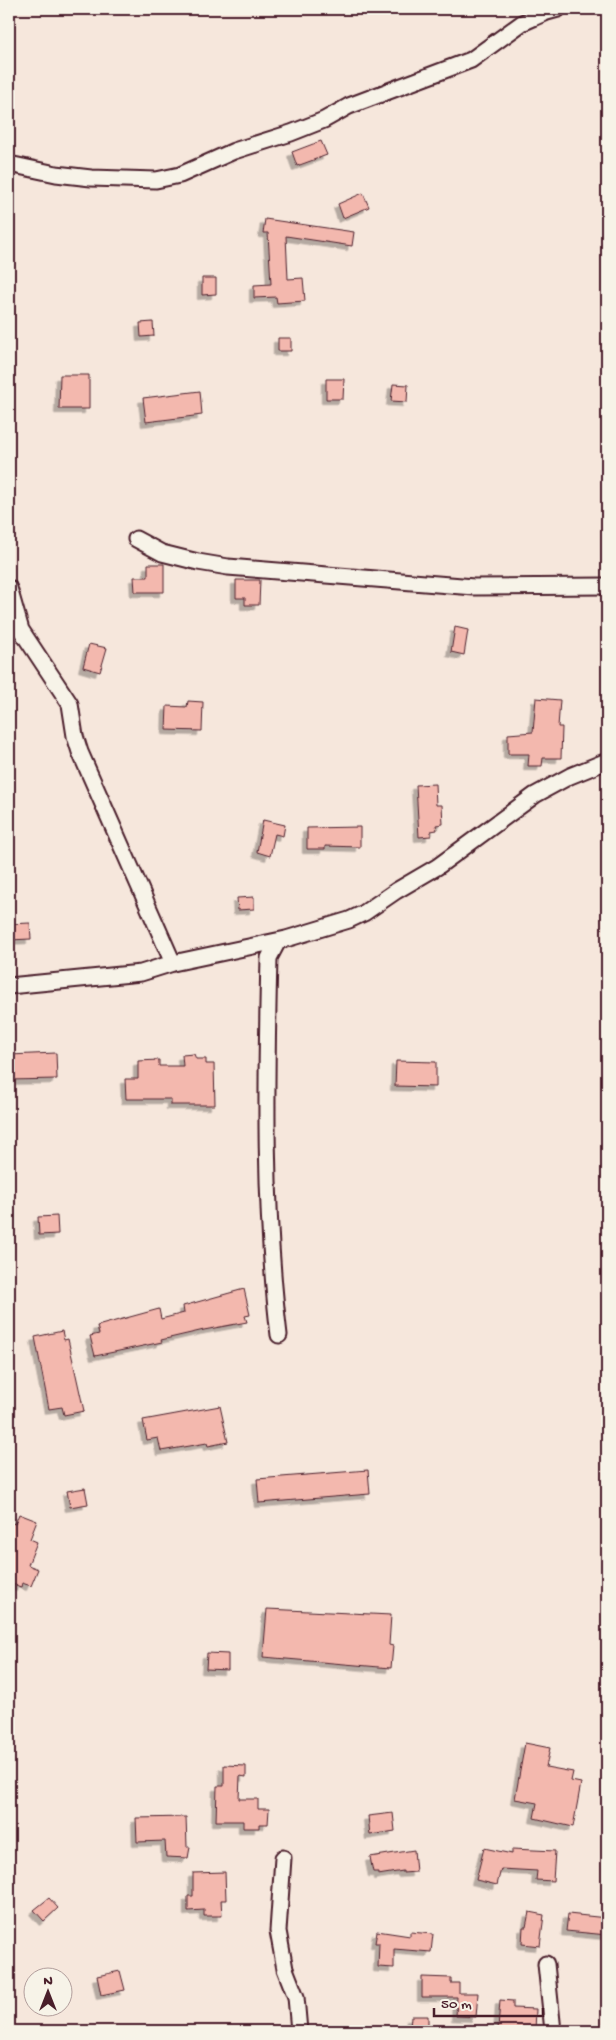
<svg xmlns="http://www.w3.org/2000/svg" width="616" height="2040" viewBox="0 0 616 2040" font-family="'Gochi Hand',sans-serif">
<defs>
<filter id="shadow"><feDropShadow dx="-4.5" dy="4.5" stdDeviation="0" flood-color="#0004"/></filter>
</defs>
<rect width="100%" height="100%" fill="#f6e7dc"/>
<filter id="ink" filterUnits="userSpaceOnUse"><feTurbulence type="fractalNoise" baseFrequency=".02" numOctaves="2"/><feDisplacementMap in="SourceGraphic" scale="10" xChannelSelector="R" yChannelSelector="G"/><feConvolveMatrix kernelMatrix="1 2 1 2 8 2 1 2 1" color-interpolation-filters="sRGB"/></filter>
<g filter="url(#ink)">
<path fill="#f3b8ae" stroke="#4a1f2b" filter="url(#shadow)" d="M321 141 327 155 297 166 292 152Z
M363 193 369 207 343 218 338 204Z
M265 219 354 232 352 246 286 236 288 279 303 278 305 301 277 303 276 297 254 298V285L271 284 268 233H263Z
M202 278H216V294L202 295Z
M153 322 154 336 141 337 140 323Z
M278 338H291V351H278Z
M60 375H89V409H59Z
M326 379H344L343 399H326Z
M393 384 408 385 407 402 391 401Z
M200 391 202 415 146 422 143 398Z
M148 564H164V592H135L134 577H148Z
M236 580H260L259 605H245V598H236Z
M455 627 468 630 464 655 451 652Z
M89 644 107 648 100 672 83 667Z
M536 698 560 700 558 727H562L561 758H543L542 766H528L529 754H508V734L533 732Z
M188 701 203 702 202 731 166 730 167 706 187 707Z
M435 784 436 805H442L443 824 436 825 437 830 431 831V836L419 837 416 785Z
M263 820 285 825 283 836 275 834 270 856 257 852Z
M360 827V847L325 846V849H307V828Z
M254 897V909L238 910 237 898Z
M30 923 31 939 9 940V924Z
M56 1053 57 1079 9 1080V1055Z
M194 1054 196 1059H206V1064H214L215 1105H171V1099H126L125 1079H138V1061L159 1060V1066H183L182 1055Z
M396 1061 436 1062V1087L395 1086Z
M57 1216 58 1234 39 1235 38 1217Z
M244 1289 250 1315 245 1316 247 1322 204 1330 161 1340 162 1342 95 1356 90 1336 99 1334 97 1326 159 1309 161 1319 184 1313 183 1306Z
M62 1331 64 1340 68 1339 84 1411 64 1415 62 1407 49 1409 35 1337Z
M220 1406 228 1442 208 1446 207 1443 161 1451 158 1438 147 1440 143 1420Z
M368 1470 370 1494 259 1503 257 1479Z
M85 1488 88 1504 70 1507 67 1491Z
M19 1514 37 1521 30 1539 37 1542 28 1565 38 1569 31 1586 22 1583 21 1587 9 1583V1522L15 1524Z
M267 1609 391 1615 389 1645 393 1646 391 1668 263 1657Z
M207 1653 228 1654V1670L206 1669Z
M525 1743 550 1748 546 1767 573 1772 571 1781 581 1783 573 1827 534 1818 537 1803 515 1799Z
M224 1765 246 1766V1777L240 1776 239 1799H258V1809H269L268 1824H259V1828H243V1821H216L217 1786H224Z
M393 1813 395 1831 370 1835 368 1816Z
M186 1817 187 1847H190L188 1858 166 1857 165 1841 137 1842 136 1818Z
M484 1848 512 1854V1849L555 1851 553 1881 536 1880 537 1871 501 1869 497 1885 476 1880Z
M414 1850 416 1872 403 1873V1871L378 1875V1872H373L370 1857Z
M225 1872 226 1900H221L222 1916H204V1910L188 1911V1896H193V1873Z
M49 1898 58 1908 44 1921 34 1910Z
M529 1912 544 1915 540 1946 522 1944 523 1927H526Z
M568 1914 607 1918V1935L566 1931Z
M377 1931 410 1936V1932L433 1934 431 1952 394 1949V1968L378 1967 379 1943H375Z
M120 1971 125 1990 101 1995 97 1976Z
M422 1977 451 1978V1983H459V1993H478L476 2017 456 2016 457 1997H422Z
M500 2000 513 2001V2008L536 2009 535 2031 498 2030Z
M411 2016H428V2031H416V2028H410Z"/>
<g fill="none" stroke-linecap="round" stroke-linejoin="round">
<g stroke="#4a1f2b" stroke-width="19">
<path id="minor" d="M9 164 56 174 91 178 156 180 180 175 234 151 291 133 324 120 349 106 471 60 522 23 547 12 558 9
M136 539 162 553 198 562 228 567 474 587 607 586
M9 588 21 630 70 704 75 736 80 752 173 963
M278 941 269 958C266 1084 264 1211 279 1335
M9 986 141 973 173 963 286 939 349 920 364 913 396 891 437 867 535 795 570 776 607 761
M283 1858 278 1931 285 1969 296 1997 299 2031
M546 1964 553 2031"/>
</g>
<use href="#minor" stroke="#f7f3e8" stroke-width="15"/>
</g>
</g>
<rect width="616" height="2040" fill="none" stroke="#f7f3e8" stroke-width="30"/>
<rect x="15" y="15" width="586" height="2010" fill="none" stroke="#4a1f2b" stroke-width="2" filter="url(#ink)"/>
<g transform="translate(48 1992)"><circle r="24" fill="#f7f3e8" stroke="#b29e9c"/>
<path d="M0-4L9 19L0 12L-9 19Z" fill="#4a1f2b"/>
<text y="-8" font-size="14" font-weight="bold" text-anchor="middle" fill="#4a1f2b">N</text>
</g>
<path d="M434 2008v8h109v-8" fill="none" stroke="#4a1f2b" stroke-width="2.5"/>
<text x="441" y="2008" font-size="15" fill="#4a1f2b" stroke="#f7f3e8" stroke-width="4" paint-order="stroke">50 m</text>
</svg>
